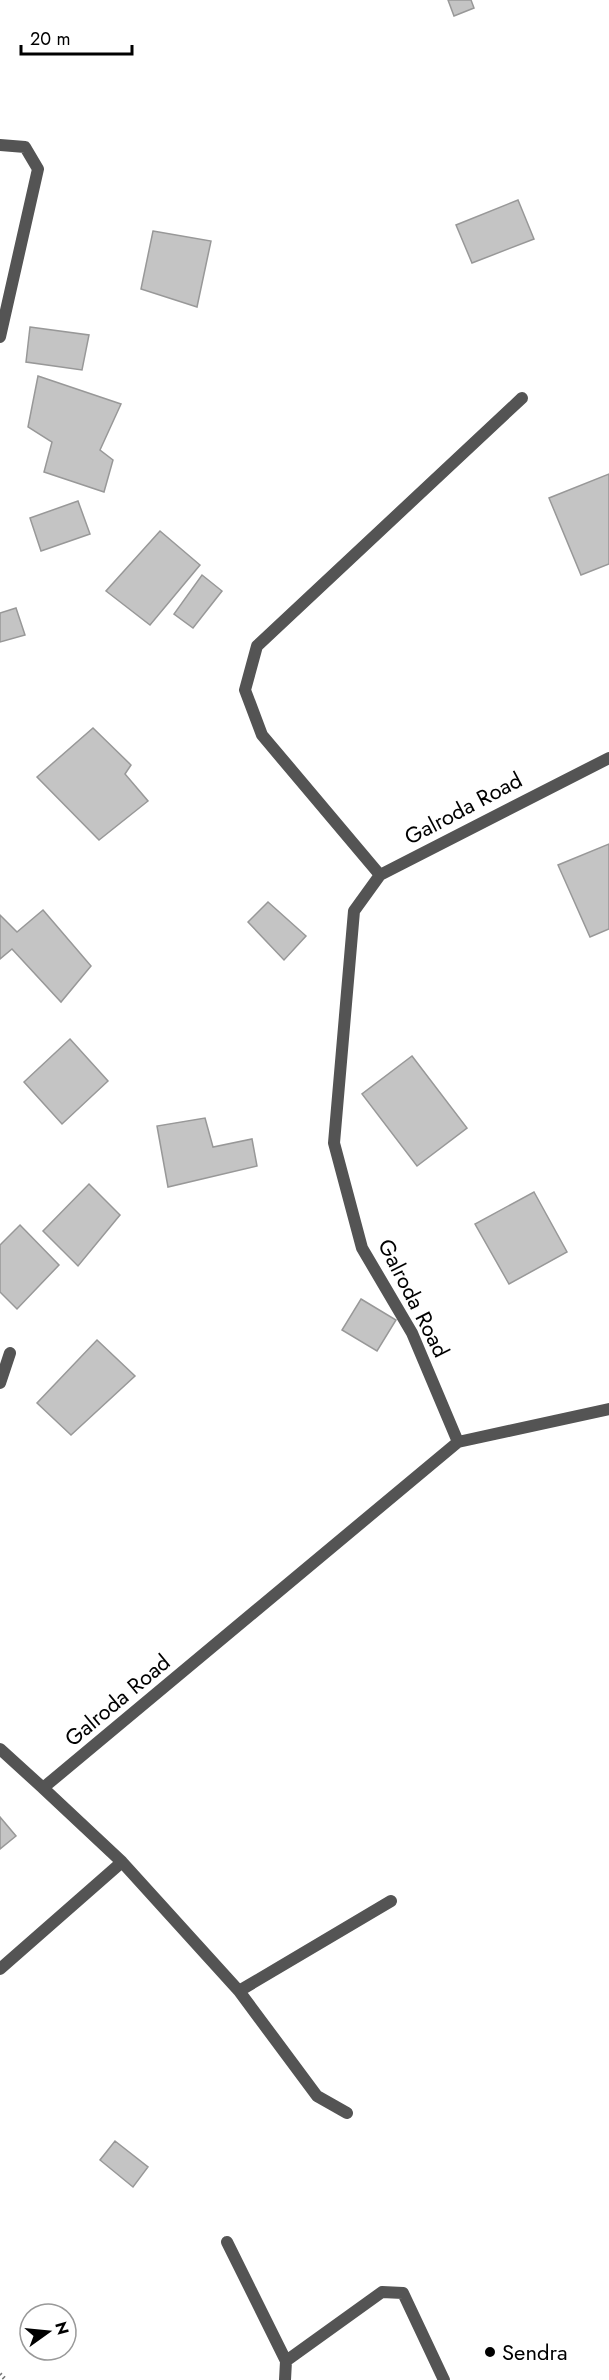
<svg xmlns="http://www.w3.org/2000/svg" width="609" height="2380" font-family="Jost,sans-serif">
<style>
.building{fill:#c4c4c4;stroke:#989898;stroke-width:1.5}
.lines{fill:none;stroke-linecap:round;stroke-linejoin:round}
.path{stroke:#767676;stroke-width:4;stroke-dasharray:1.5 3;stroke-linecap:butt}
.minor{stroke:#545454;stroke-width:12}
.poi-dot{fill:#000;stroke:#fff;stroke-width:2}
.labels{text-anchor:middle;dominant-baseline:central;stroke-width:4.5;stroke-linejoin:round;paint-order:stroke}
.street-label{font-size:22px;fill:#000;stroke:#fff}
.poi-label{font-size:22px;fill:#000;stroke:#fff;text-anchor:start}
</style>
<rect width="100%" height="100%" fill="#fff"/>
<!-- building -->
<path class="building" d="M448,0H471L474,8L454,16Z
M518,200L534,239L472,263L456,225Z
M153,231L211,241L197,307L141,289Z
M30,327L89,335L82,370L26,362Z
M38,376L121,404L100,450L113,460L104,492L44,472L52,442L28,427Z
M609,474V564L581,575L549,498Z
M78,501L90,534L41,551L30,518Z
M160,531L200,565L150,625L106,591Z
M202,575L222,591L193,628L174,614Z
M16,608L25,635L0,642V613Z
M93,728L131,765L125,774L148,801L99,840L37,777Z
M609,844V929L590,937L558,865Z
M268,902L306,936L284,960L248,922Z
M43,910L91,966L61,1002L12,949L0,959V915L17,932Z
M70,1039L108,1081L62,1124L24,1082Z
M412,1056L467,1128L417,1166L362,1094Z
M205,1118L213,1147L252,1139L257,1166L168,1187L157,1126Z
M89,1184L120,1215L78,1266L43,1231Z
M534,1192L567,1252L509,1284L475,1224Z
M20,1225L59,1265L17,1309L0,1292V1245Z
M361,1299L396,1320L377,1351L342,1330Z
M97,1340L135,1376L71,1435L37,1403Z
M0,1817L16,1836L0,1849Z
M115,2141L148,2167L133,2187L100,2160Z"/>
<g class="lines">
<!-- path -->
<path class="path" d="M0,2374L6,2380"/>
<!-- minor -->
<path class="minor" d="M0,145L25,147L38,169L0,337
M380,875L262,735L245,690L257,646L522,398
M0,1383L10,1353
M458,1442L609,1409
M0,1749L43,1788L458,1442L412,1333L362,1248L334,1143L354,911L380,875L609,758
M43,1788L122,1862L239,1991L317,2096L347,2113
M0,1969L122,1862
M239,1991L391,1901
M227,2242L286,2361L285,2380
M286,2361L382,2292L403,2293L444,2380"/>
</g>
<!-- markers -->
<circle class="poi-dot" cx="490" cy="2352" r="6"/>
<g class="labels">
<!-- street labels -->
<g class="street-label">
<text transform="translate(463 808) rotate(-28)">Galroda Road</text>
<text transform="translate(414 1298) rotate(63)">Galroda Road</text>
<text transform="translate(117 1700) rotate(-40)">Galroda Road</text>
</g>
<!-- poi labels -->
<g class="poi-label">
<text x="502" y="2352">Sendra</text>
</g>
</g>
<!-- north arrow -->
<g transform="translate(48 2332) rotate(75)"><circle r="28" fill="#ffffff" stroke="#999999" stroke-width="1.5"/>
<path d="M0-4.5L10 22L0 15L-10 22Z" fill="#000000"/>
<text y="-9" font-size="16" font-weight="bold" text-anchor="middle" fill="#000000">N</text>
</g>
<!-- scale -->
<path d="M21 45v9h111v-9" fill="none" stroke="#000000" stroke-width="3"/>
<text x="30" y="45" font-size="18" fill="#000000" stroke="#ffffff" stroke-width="4.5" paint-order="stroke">20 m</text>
</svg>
